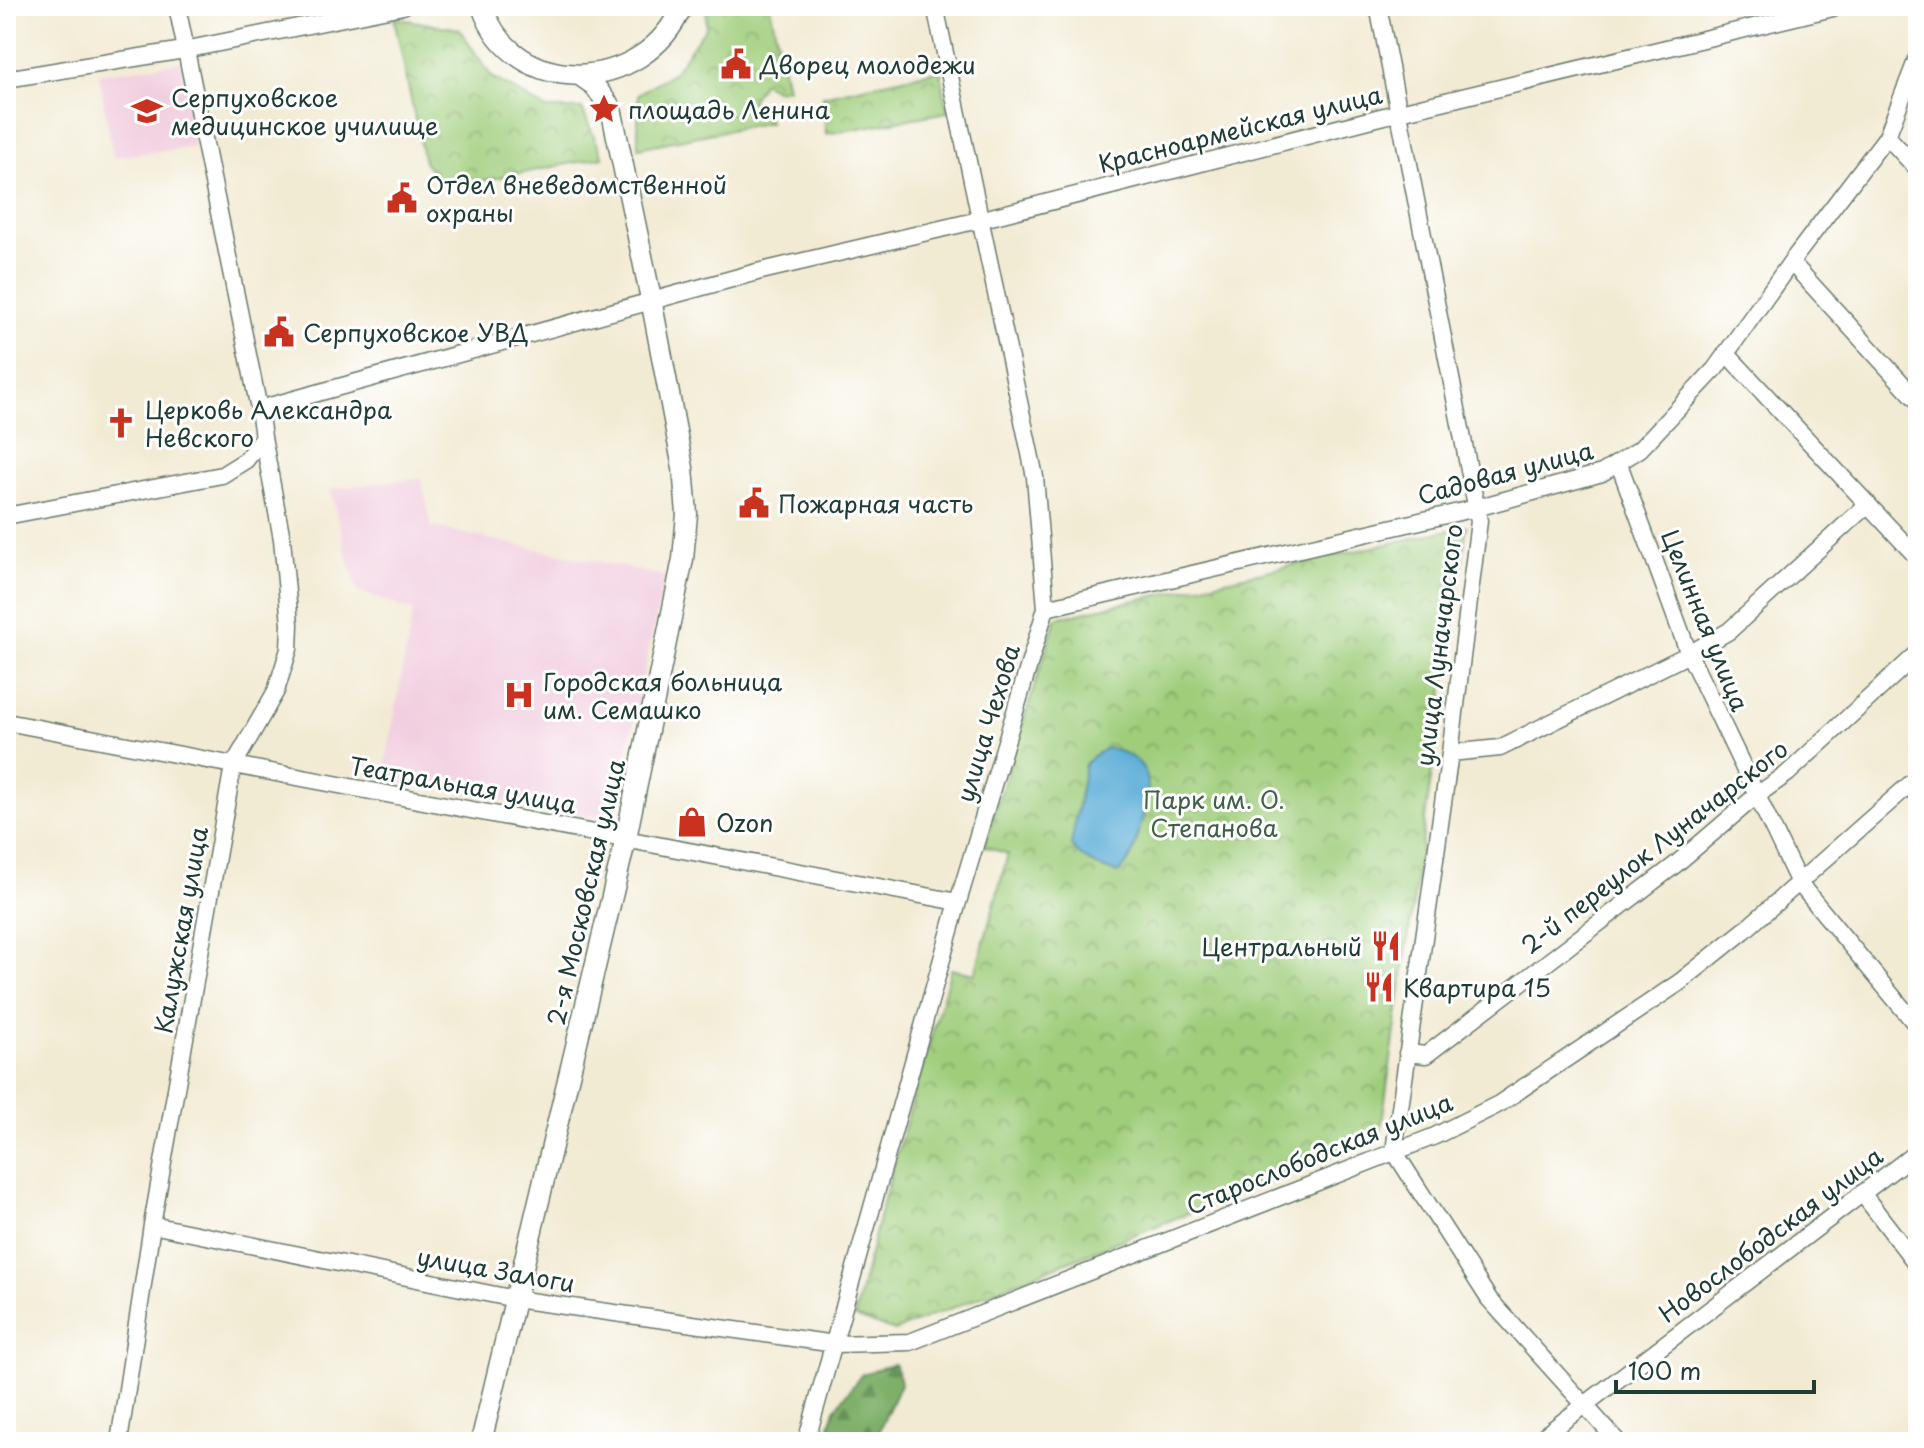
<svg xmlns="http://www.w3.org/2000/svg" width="1924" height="1448" font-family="'Playpen Sans',sans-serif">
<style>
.built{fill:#f2cfe0}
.forest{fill:url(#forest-firs);stroke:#4f764f;stroke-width:2}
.park{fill:url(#park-crowns);stroke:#5f8557;stroke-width:2}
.water{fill:#5daed8;stroke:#3e7686;stroke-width:2}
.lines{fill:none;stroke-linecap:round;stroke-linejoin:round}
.minor-casing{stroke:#697a6c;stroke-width:19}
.tertiary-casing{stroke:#697a6c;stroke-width:23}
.minor{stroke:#fff;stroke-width:16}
.tertiary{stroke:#fff;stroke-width:20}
.labels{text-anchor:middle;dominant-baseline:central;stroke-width:6;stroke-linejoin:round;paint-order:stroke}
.poi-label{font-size:24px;fill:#1f3d34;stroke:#fff;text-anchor:start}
.street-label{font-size:24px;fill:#1f3d34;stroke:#fff}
.park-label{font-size:24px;fill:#3f6146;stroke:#fff}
</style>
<defs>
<pattern id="forest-firs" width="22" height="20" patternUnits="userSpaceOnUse" patternTransform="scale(2)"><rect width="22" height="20" fill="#7fb06a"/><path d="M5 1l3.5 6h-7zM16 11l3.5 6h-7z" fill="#679058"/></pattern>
<pattern id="park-crowns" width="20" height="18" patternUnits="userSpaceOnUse" patternTransform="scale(2)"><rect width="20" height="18" fill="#9fcd7a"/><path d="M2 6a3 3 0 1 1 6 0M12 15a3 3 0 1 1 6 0" fill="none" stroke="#81a865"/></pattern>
</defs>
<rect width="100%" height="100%" fill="#fff"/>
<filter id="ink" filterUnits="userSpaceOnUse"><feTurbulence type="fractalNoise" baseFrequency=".0125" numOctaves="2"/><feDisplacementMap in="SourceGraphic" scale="16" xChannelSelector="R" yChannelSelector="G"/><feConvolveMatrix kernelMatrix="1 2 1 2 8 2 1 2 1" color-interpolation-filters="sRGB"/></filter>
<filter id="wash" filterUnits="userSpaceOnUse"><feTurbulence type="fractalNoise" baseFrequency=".006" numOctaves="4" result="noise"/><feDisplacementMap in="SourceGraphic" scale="32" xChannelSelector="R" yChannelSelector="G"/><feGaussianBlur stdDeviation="1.8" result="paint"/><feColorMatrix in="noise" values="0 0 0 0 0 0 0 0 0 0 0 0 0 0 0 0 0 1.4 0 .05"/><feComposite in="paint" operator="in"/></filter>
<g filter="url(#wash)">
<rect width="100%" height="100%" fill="#f2ebd4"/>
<!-- built -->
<path class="built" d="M181,62L194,147L113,157L99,74Z
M421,478L432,527L665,576L614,812L605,819L383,778L413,611L357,591L330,489Z"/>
<!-- forest -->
<path class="forest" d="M894,1364L901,1382L874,1442H825L835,1409L862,1374Z"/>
<!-- park -->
<path class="park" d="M707,6H770L787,88L777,90L763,82L751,101L764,109L769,122L638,148V94L674,72L706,27Z
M394,18L459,29L491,76L546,109H582L603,157L462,185L436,177L424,162Z
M940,70L948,112L826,134L822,96Z
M1467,526L1380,1136L895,1331L854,1317L882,1206L951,969L975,974L1008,854L984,846L1056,618Z"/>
<!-- water -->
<path class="water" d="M1108,748C1159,760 1150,788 1140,828C1135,846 1133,859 1119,873C1100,869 1084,861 1071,846L1085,764L1095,754Z"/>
</g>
<g filter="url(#ink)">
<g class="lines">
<!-- minor casing -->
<g class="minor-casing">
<path id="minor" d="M1378,6L1479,521L1450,753L1394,1151L1489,1299L1618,1442
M6,79L184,50L403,6
M1887,136L1918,170
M1791,262L1918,401
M1726,353L1918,558
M259,409L757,272L983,219L1400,112L1841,6
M1619,464L1689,654L1799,883L1918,1027
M6,516L222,475L246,460L263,437L259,409L177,6
M1046,608L1476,508L1602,473L1640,449L1715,369L1791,262L1887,136L1918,56
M6,722L958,902
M1450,753L1500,748L1689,654L1729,631L1868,504
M1407,1053L1426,1055L1675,865L1757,795L1787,774L1918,653
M1862,1193L1918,1266
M152,1225L515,1299L835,1344L910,1342L1435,1136L1499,1104L1680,982L1745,930L1918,777
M119,1442L152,1225L233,766L276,691L289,649L290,624L282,539L263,437
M806,1442L958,902L1046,608L1035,477L935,6
M1536,1442L1918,1151"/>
</g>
<!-- tertiary casing -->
<g class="tertiary-casing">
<path id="tertiary" d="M482,6C513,100 645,95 682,6
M481,1442L626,838L683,559L687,514L683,468L651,299L611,108L594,85L581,76"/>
</g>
<!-- minor -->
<use href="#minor" class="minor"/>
<!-- tertiary -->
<use href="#tertiary" class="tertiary"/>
</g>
</g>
<!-- icons -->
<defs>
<g id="civic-bare" transform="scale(2.4)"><path d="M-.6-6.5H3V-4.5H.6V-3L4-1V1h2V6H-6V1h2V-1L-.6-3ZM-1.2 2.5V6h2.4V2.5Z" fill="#c8321e" stroke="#fff" stroke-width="2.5" paint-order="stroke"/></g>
<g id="sight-bare" transform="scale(2.4)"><path d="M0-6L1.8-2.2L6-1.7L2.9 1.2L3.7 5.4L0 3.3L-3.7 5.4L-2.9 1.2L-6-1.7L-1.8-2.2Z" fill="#c8321e" stroke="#fff" stroke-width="2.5" paint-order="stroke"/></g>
<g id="university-bare" transform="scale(2.4)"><path d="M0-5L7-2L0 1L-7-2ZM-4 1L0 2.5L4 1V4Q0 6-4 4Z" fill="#c8321e" stroke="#fff" stroke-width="2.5" paint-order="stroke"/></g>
<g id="church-bare" transform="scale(2.4)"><path d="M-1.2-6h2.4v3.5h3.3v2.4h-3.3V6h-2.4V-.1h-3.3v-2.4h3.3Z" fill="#c8321e" stroke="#fff" stroke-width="2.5" paint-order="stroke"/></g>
<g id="hospital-bare" transform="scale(2.4)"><path d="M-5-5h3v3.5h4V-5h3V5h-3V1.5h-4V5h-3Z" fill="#c8321e" stroke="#fff" stroke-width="2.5" paint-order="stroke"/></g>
<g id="shop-bare" transform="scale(2.4)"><path d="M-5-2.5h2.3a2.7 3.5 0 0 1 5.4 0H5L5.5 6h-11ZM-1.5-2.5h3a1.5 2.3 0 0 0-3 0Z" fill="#c8321e" stroke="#fff" stroke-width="2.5" paint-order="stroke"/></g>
<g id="restaurant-bare" transform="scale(2.4)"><path d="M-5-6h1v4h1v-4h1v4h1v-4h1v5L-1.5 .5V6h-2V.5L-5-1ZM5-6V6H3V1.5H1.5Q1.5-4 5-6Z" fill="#c8321e" stroke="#fff" stroke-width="2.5" paint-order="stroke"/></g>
</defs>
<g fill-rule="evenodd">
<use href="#civic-bare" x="736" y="64"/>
<use href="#sight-bare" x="604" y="109"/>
<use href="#university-bare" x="147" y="111"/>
<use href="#civic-bare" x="402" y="198"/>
<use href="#civic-bare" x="279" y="332"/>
<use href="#church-bare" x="121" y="423"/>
<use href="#civic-bare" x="754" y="503"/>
<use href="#hospital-bare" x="519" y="695"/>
<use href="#shop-bare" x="692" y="822"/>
<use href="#restaurant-bare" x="1386" y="946"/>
<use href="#restaurant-bare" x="1379" y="987"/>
</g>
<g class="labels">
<!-- poi labels -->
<g class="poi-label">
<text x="760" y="64">Дворец молодежи</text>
<text x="171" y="97">Серпуховское<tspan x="171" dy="28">медицинское училище</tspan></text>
<text x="628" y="109">площадь Ленина</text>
<text x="426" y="184">Отдел вневедомственной<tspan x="426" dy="28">охраны</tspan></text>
<text x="303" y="332">Серпуховское УВД</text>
<text x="145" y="409">Церковь Александра<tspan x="145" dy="28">Невского</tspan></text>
<text x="778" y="503">Пожарная часть</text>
<text x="543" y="681">Городская больница<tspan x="543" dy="28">им. Семашко</tspan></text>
<text x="716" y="822">Ozon</text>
<text x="1362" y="946" text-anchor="end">Центральный</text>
<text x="1403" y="987">Квартира 15</text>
</g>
<!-- street labels -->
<g class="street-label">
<text transform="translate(1240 128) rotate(-14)">Красноармейская улица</text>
<text transform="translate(1505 472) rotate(-15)">Садовая улица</text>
<text transform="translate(1706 620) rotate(68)">Целинная улица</text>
<text transform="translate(1438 645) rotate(-83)">улица Луначарского</text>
<text transform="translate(987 723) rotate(-73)">улица Чехова</text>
<text transform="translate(463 784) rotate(10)">Театральная улица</text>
<text transform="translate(1654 846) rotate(-38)">2-й переулок Луначарского</text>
<text transform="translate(585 892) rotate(-77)">2-я Московская улица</text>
<text transform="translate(180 930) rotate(-80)">Калужская улица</text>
<text transform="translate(1319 1153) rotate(-22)">Старослободская улица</text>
<text transform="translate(1770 1234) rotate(-37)">Новослободская улица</text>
<text transform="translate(496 1269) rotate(10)">улица Залоги</text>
</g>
<!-- park labels -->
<g class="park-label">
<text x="1214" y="799">Парк им. О.<tspan x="1214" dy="28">Степанова</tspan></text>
</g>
</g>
<!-- margin -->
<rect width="1924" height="1448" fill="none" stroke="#fff" stroke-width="32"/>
<!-- scale -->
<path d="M1616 1380v12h198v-12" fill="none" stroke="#1f3d34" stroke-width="4"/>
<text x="1628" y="1380" font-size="24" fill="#1f3d34" stroke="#ffffff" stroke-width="6" paint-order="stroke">100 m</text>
</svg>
